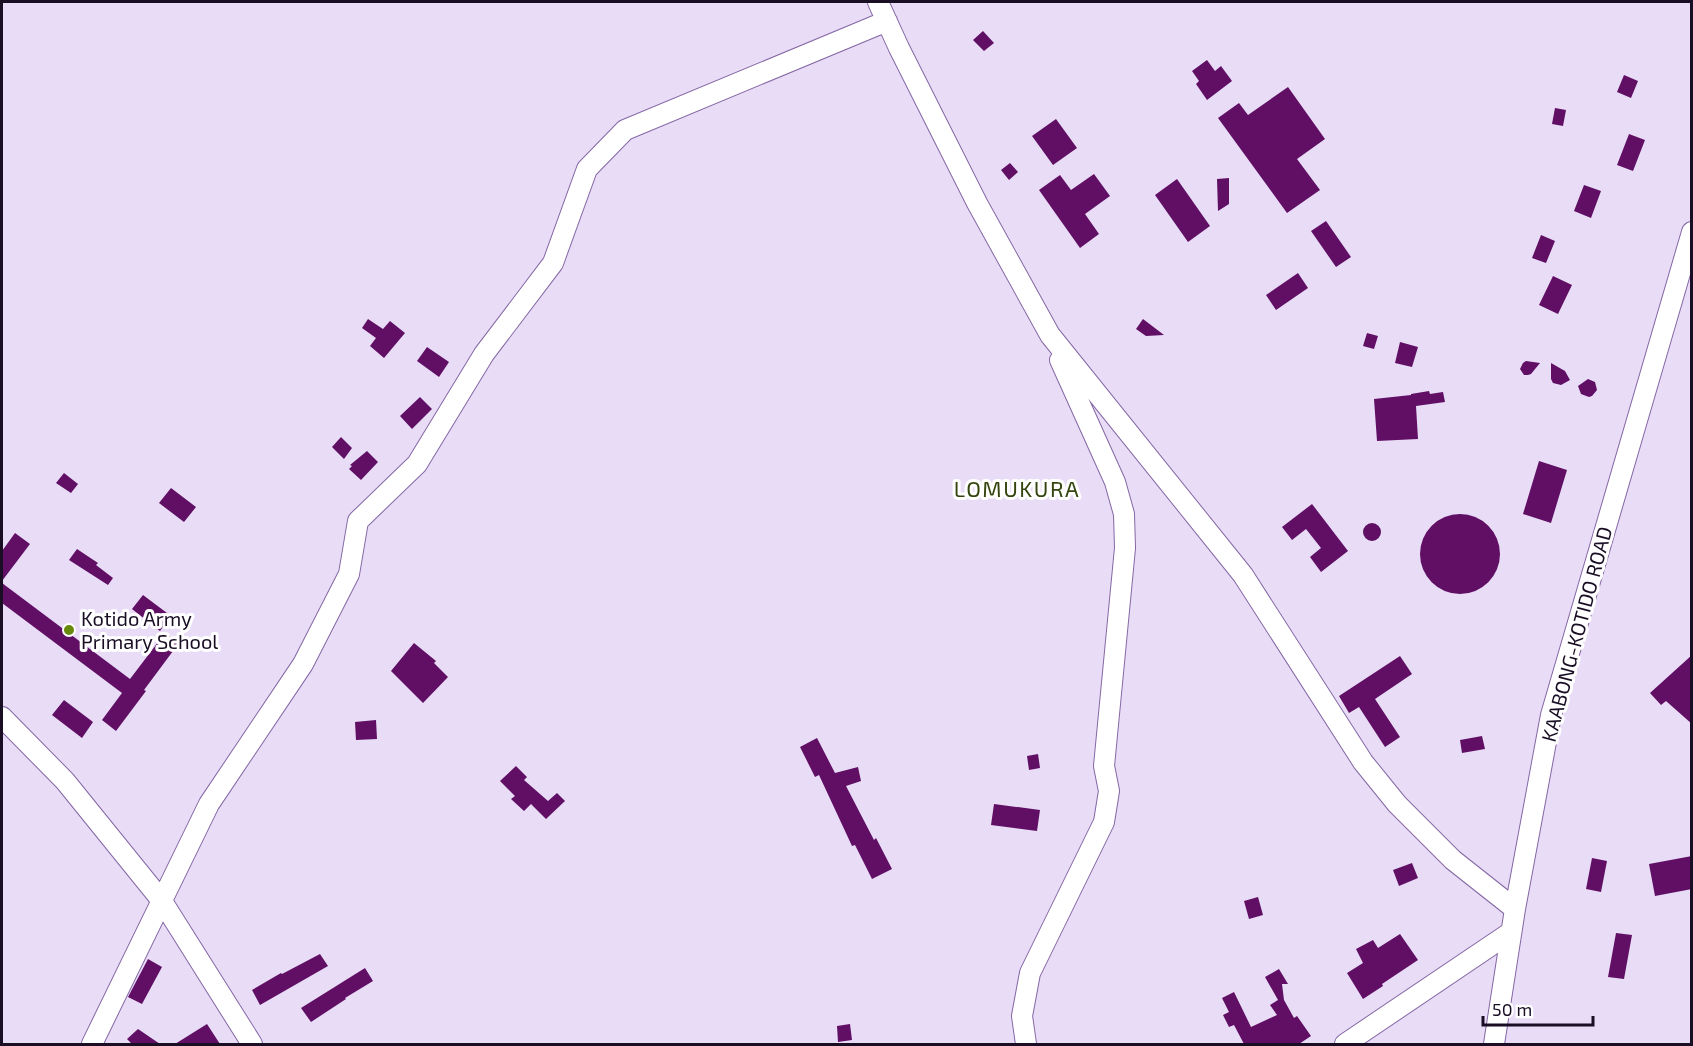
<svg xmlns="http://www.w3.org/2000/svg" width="1693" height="1046" font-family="'Exo 2',sans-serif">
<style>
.building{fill:#600f64}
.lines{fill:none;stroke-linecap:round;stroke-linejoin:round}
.minor-casing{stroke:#8567a4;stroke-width:22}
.minor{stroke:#fff;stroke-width:20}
.poi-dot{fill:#66890c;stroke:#fff;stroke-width:2}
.labels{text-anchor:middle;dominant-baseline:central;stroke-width:6;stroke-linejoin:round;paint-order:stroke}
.poi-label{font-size:20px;fill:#1a0e25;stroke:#fff;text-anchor:start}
.street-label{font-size:20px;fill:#1a0e25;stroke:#fff}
.quarter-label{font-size:22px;letter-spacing:1.5px;fill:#34450f;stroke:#fff}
</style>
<rect width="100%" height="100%" fill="#e8dcf7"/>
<!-- building -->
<path class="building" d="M983,31L994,43L984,51L973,40Z
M1207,60L1215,71L1221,66L1232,81L1207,100L1196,84L1199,81L1192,71Z
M1624,75L1638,81L1631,98L1617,92Z
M1288,87L1325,139L1297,159L1320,190L1287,213L1218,118L1239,103L1248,115Z
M1555,108L1566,110L1563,126L1552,124Z
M1056,119L1077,148L1053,165L1032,136Z
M1629,134L1645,140L1633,171L1617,165Z
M1010,163L1018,172L1009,180L1001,170Z
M1094,174L1110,196L1085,214L1099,234L1080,248L1039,190L1060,175L1071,190Z
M1229,178V204L1218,211L1217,179Z
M1177,179L1210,226L1188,242L1155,195Z
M1584,185L1601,191L1591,218L1574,211Z
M1326,221L1351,257L1336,267L1311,231Z
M1541,235L1555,241L1546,263L1532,258Z
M1298,273L1308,288L1276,310L1266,295Z
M1553,276L1572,285L1558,314L1539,305Z
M368,319L383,329L390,321L405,333L384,358L370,346L376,338L362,328Z
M1143,319L1164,335L1146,336L1136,329Z
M1367,333L1378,336L1374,349L1363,346Z
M1400,342L1418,347L1412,367L1395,363Z
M427,347L449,362L439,377L417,361Z
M1526,361L1540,363L1531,374L1528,375H1524L1520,369L1523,363Z
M1551,363L1565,371L1570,380L1561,385L1553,383L1551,379Z
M1588,379L1595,382L1597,390L1592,396L1589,397L1581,394L1578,386Z
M1429,391L1430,394L1443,392L1445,402L1416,406L1418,439L1377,441L1374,399L1411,395V394Z
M420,397L432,409L412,429L400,416Z
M341,437L352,448L344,459L332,447Z
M367,451L378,462L361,480L349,469L352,466L350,465Z
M1539,461L1567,470L1551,523L1523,514Z
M64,473L78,484L71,493L56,483Z
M171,488L196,507L184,522L159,503Z
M1312,504L1348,551L1321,572L1310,557L1321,548L1306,529L1292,540L1282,527Z
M1420 554a40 40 0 1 1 80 0a40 40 0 1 1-80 0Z
M1363 532a9 9 0 1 1 18 0a9 9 0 1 1-18 0Z
M15,533L30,544L2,581V551Z
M77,549L98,563L96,565L113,578L108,585L69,560Z
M2,583L130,679L165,633L179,643L144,690L146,691L116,731L102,720L122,693L2,603Z
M143,595L171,616L160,631L132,609Z
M414,643L436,661L434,663L448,677L423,703L391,671Z
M1692,655V724L1666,701L1661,705L1650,693Z
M1400,656L1412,674L1375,699L1400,737L1385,747L1359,707L1349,713L1339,696Z
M64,700L93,722L82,738L52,715Z
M376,720L377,739L356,740L355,722Z
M1482,736L1485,749L1462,753L1460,740Z
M817,738L835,773L858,767L861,781L846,786L874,840L876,838L892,869L872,879L855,845L852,846L819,775L815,777L800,747Z
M1038,754L1040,768L1029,770L1027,756Z
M516,766L527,777L524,780L548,801L557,793L565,801L546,819L531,804L524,811L511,799L515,796L500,781Z
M994,804L1040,810L1037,831L991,825Z
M1692,856V889L1655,896L1649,864Z
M1592,858L1607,861L1601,892L1586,889Z
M1412,863L1418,878L1399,886L1393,870Z
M1258,897L1263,915L1249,919L1244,901Z
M1616,933L1632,935L1624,979L1608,977Z
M1400,934L1418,960L1382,984L1383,986L1363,999L1347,973L1363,963L1356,949L1373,940L1378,948Z
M320,954L328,966L260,1005L252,990L281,973L282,974Z
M148,959L162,967L142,1004L128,997Z
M365,968L373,981L345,998L346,999L311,1022L301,1008Z
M1279,969L1288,984H1282L1284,1000L1294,1018L1297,1016L1311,1036L1299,1044H1244L1234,1025L1229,1027L1223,1015L1229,1012L1222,998L1234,992L1251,1027L1277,1015L1270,1005L1278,1000L1265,977Z
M207,1024L220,1044H175Z
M850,1024L852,1040L838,1042L837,1026Z
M138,1029L160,1044H132L127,1039Z"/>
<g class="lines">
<!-- minor casing -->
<g class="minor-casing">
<path id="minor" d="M878,2L899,48L977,203L1050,335L1243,575L1363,762L1397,804L1453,860L1515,909
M2,717L65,781L162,901L252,1044
M92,1044L209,804L303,664L349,574L358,521L417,464L484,354L553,263L587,169L625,130L887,21
M1026,1044L1022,1016L1030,973L1104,822L1109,791L1104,766L1125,548L1124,514L1115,482L1060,360
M1345,1044L1511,932
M1494,1044L1515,909L1551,715L1692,232"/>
</g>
<!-- minor -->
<use href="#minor" class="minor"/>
</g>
<!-- markers -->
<circle class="poi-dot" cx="69" cy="630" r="6"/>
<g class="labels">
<!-- poi labels -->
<g class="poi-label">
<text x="81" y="618">Kotido Army<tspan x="81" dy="23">Primary School</tspan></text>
</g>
<!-- street labels -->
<g class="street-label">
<text transform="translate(1576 634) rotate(-75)">KAABONG-KOTIDO ROAD</text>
</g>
<!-- quarter labels -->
<g class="quarter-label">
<text x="1017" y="488">LOMUKURA</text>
</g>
</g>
<!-- border -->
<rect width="1693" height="1046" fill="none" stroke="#1a0e25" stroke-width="6"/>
<!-- scale -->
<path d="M1483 1016v9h110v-9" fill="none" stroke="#1a0e25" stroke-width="3"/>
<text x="1492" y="1016" font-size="18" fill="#1a0e25" stroke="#ffffff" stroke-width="4.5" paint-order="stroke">50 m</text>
</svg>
